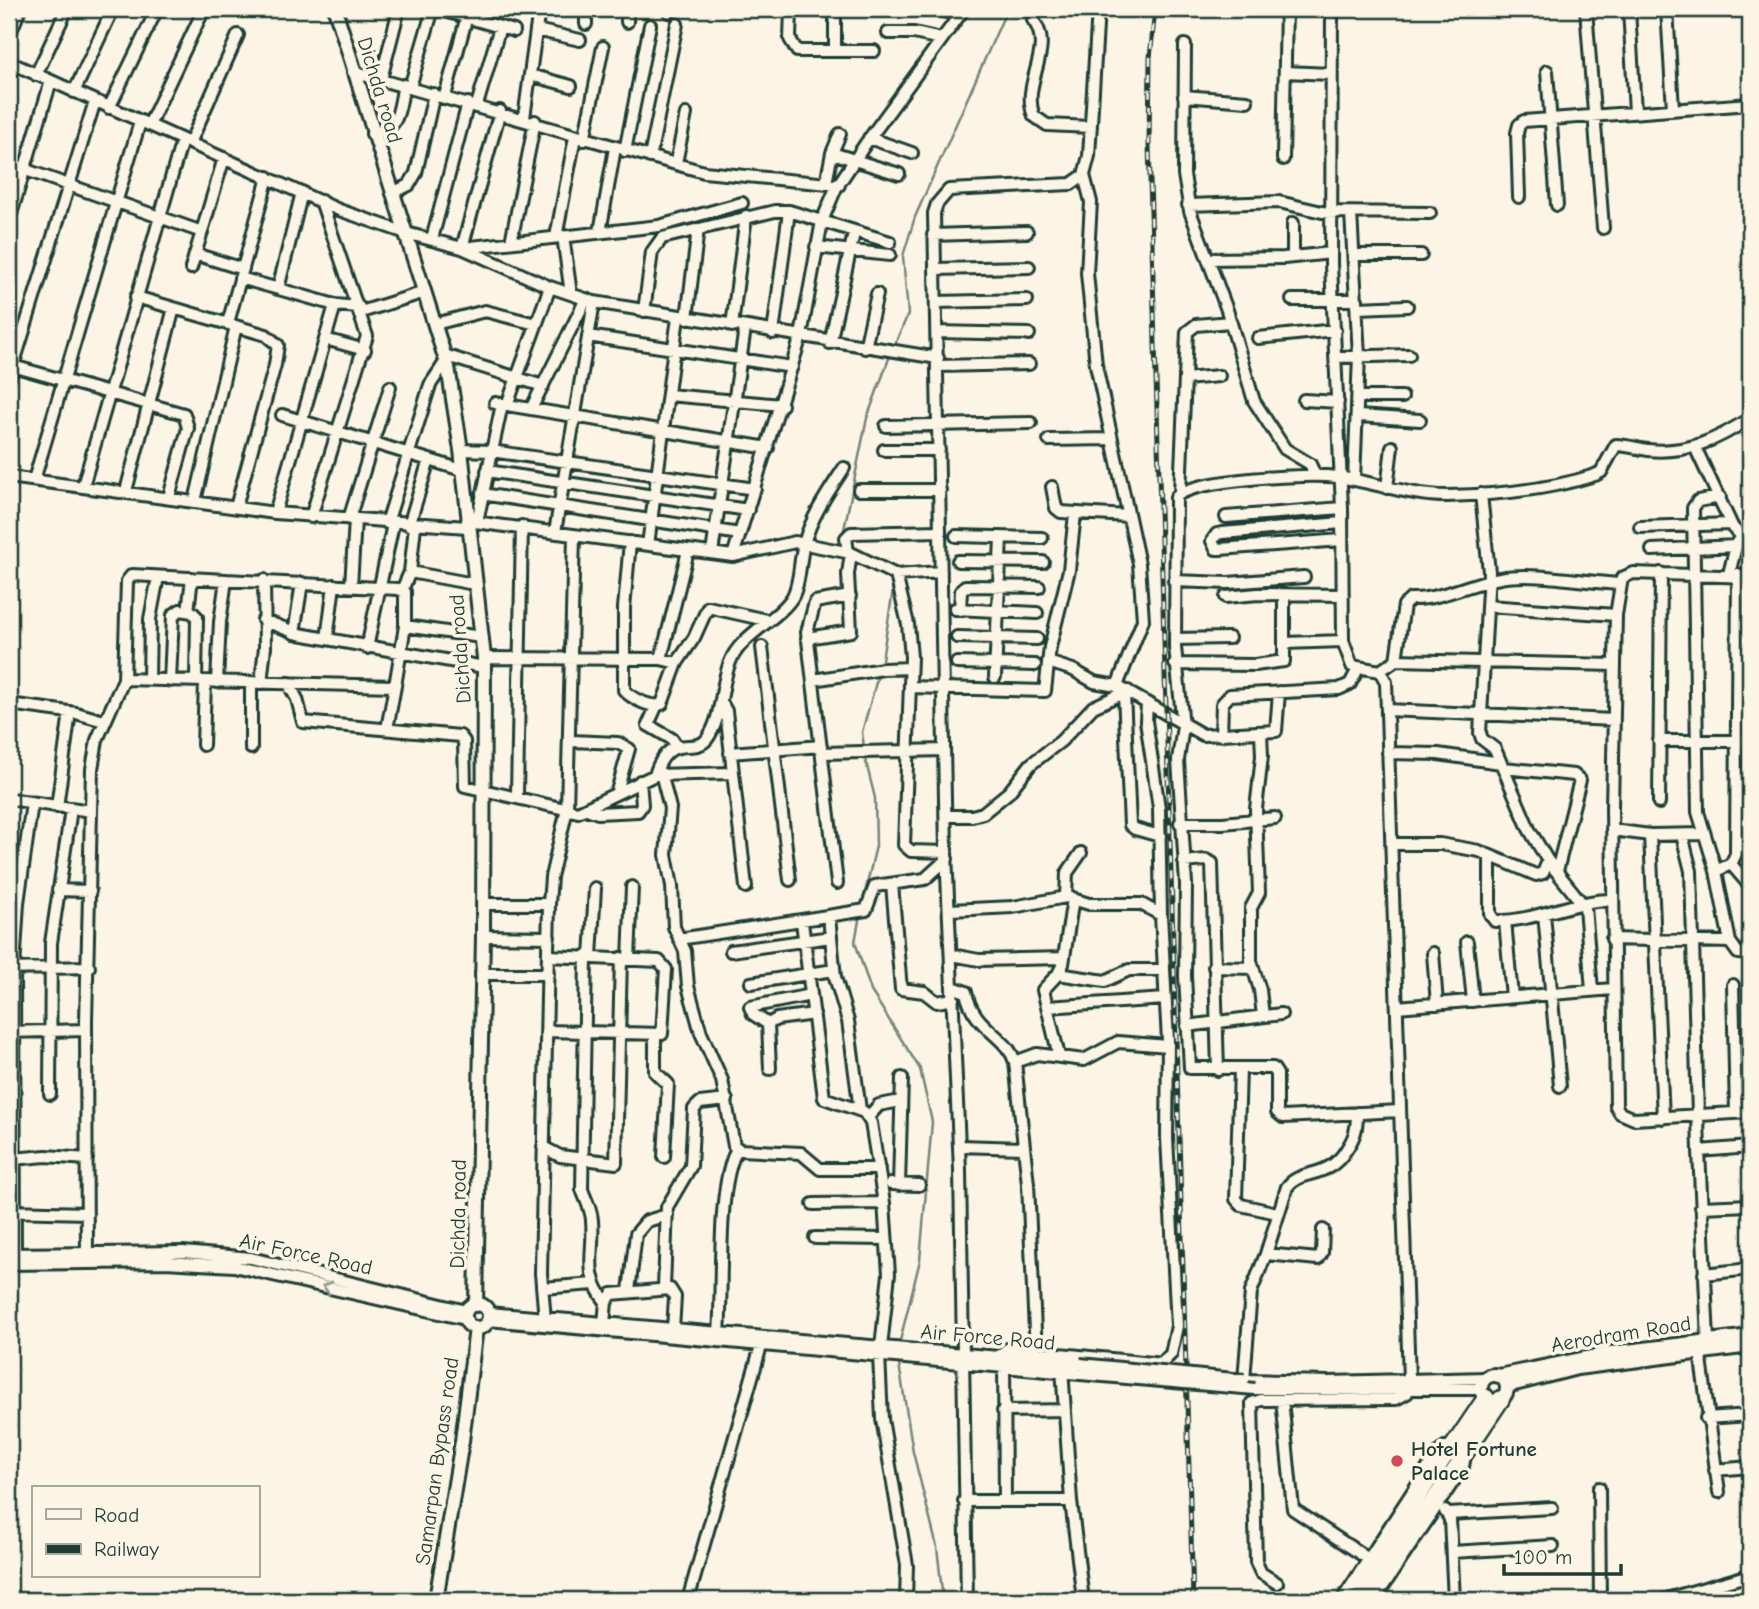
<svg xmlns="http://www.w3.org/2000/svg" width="1759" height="1609" font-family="'Comic Neue',sans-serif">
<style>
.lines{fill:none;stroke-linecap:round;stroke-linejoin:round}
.stream{stroke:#758479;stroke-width:2.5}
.minor-casing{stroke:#1f3d34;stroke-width:16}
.major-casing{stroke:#1f3d34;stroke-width:18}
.highway-casing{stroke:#1f3d34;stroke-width:21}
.minor{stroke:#fcf5e5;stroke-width:10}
.major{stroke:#fcf5e5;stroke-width:12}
.highway{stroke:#fcf5e5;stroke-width:16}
.rail-casing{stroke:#1f3d34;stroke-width:5}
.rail{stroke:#fcf5e5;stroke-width:2.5;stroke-dasharray:8;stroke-linecap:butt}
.minor-bridge-casing{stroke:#1f3d34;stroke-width:16;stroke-linecap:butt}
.minor-bridge{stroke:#fcf5e5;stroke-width:10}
.oneway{stroke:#8e998c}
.poi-dot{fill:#d1495b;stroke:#fcf5e5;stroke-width:2.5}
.labels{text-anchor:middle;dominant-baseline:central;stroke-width:7;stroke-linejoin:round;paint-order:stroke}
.street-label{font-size:21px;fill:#1f3d34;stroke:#fcf5e5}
.poi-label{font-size:21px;font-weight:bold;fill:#1f3d34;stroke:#fcf5e5;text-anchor:start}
</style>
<rect width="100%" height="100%" fill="#fcf5e5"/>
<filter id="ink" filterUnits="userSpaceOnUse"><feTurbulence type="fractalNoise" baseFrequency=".0143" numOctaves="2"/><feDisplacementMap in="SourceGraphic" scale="14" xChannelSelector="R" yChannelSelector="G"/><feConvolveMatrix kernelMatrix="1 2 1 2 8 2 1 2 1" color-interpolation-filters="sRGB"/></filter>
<g filter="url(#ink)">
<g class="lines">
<!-- stream -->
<path class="stream" d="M894,347L908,314L903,256L915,217L1007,9
M840,549L867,418L891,353
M853,561L873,569
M881,666L893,590V581L885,575
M864,747L862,732L879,672
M862,905L876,846L875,798L864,754
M860,915L855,942L871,991L920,1069L932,1122L920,1260L900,1341
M899,1364L913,1452L937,1547L943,1600"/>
<!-- minor casing -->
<g class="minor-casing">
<path id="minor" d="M438,9L514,31
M791,9L790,39L797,51H874
M935,9L959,15
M1586,9L1603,228
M1629,9L1635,112
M1667,9L1673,109
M669,12V9
M1033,20C1056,50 1020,83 1034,116L1047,125L1091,127
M627,22V9
M586,24V9
M536,30L580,40
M888,33H914L941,39
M9,36L20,9
M1185,45L1184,175L1190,211L1227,310L1254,401L1285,449L1310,464L1315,475
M835,51V9
M9,62L339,210L406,233L462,248L550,287L594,302L938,358
M1547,71L1557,205
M353,72L704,172L839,185
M1285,72L1331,74
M36,75L67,9
M530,75L571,86
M381,79L399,9
M410,87L433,9
M74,92L113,9
M445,96L469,9
M1184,96L1247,101
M477,105L500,27
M109,108L157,9
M500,111L462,248L659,226L742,203
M524,118L539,9
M149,125L204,9
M372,134C401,129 398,110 404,85
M869,138L912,153
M584,140L603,47
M190,143L238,35
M625,151L650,25
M832,153L899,174
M650,157L677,24
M1283,159L1286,9
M676,163L686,114
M9,164L202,232
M1084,175L1091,202L1087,273L1096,365L1139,564L1143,620L1117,686
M826,183L832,153L840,134
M392,193L409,185L416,173L434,94
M1519,197L1517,133L1519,125L1524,121L1750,104
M1188,205L1279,202L1322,212L1430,213
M1351,213L1359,356L1354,480
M9,221L51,81
M1293,223V257
M600,232L615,148
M933,235L1027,232
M563,236L571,294
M556,237L575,137
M432,239L468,103
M511,242L535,121
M816,247L890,255
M195,254L243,269
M1354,255H1421
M1208,259L1284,258L1331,253
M191,268L224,158
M935,269L1029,267
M240,278L335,305L359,307
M278,289L302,192
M136,297L266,335L278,345L275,365L236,507
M1292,300H1357
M936,302L1027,300
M1358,308L1407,306
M644,311L652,252L662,238L775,211H789L890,242
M361,312L425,292
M687,318L698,229
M228,323L268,177
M435,324L485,311L536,324
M732,326L746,216
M937,332L1029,334
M773,333L789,211
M588,336L792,367
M1258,338L1335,330
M325,339L365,350
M830,343L854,233
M865,348L877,294
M444,355L543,386
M1336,357L1409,355
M9,365L184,414L188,428L169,497
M938,366L1029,364
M9,379L95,101
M1185,379L1219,376
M668,395L782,405
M1358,397H1402
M1304,400L1338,402
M495,403L768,448
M507,405L550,287
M531,409L586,299
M282,415L462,470
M1358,416L1420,420
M886,426L1031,423
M1049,440L1110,439
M1695,447L1733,528L1750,543
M461,450L491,451L755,489
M884,450H939
M487,471L748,510
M9,477L275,513L467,527
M34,480L140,122
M83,486L182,140
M1052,487L1056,508L1061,512L1128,516
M1387,488L1392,447
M859,490H940
M126,491L174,308
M1180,493L1187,332L1196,325L1230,322
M482,494L740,534
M1481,494L1489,572L1480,733L1482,739L1495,749L1529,829L1548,861L1585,907L1592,990
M1720,497L1698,501L1693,508L1698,812L1716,871L1730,942
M195,501L236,326
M275,513L335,305
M311,517L367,336L321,201
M1226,517L1342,508
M349,519L390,387
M467,521L733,556L795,542L851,553L896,575L941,572
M477,522L502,404
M387,523L430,385L446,361
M1342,523L1222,533L1217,534L1212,541L1216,549H1220L1342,540
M409,525L429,460
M1640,527L1731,524
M555,532L594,302
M956,536L1042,538
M630,542L624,608V690C631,698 651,709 662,704L677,663L694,638L708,607L766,620
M648,545L678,317
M1652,550L1736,546
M848,552L846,538L851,533L940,531
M712,553L745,328
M733,556L801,336L822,221L836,188L866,143L964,9
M958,561L1043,562
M410,572L474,584
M1729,574L1737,542
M896,575L908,624L911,657L904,845L911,851L946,852
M1750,577L1633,573L1622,578L1616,615L1612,808L1616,1106L1620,1113L1634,1119L1750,1112
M1174,581L1228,583L1304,577
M351,586L355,520
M402,590L410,572L415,526
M1226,597L1258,594L1343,595
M1488,606L1616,615
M955,609L1037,613
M960,610L961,591L965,586L1039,587
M188,611L192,578
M263,620L299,634L484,667
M294,633L302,583
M957,637L1037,639
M807,638L851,631L848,574L851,553
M327,639L334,585
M1175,639L1229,638
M1285,643L1343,641
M762,647L790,880
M367,648L393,524
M484,658L661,659L677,663
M661,659L688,551
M1396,660L1404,605L1411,599C1440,600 1470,583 1500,578C1534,572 1583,582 1619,584
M1048,662L1073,670L1094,682L1117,686L1203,735L1276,731L1279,692
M957,663L1035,665
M1175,664L1255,665L1284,661V595
M1380,671L1396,660L1615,665
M995,677L1001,537
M124,679L127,581L132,575L398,589L405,592V626
M149,680L150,619L158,577
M813,680L883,669L910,668
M170,681L173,615L180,610L192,612L197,617L196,681
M217,682L220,622L226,580
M261,683L265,647L264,580
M288,683L297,699L303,722L460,736L464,741L465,786L578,812L655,775L732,773
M910,687L1045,691L1050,647L1069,570L1075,514
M1124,693L1130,825L1135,829L1160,836
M721,702L726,711L746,887
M9,704L76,713L104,721
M1147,704L1146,721L1159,808L1161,915L1168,1041L1167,1138L1177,1326L1171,1354L1155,1370
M656,707L648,725L672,739L676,745
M1387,710L1614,720
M9,719L11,705
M387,729L395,686
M1261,733L1262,756L1256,809L1259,893L1251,908V961L1260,990L1263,1016
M1221,735L1222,704L1230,695L1339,689L1350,684L1358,669
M571,741L618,743L629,749L617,791
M1659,741H1750
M203,745L205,682
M251,748V682
M730,753L821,746
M822,753L944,750
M1388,753L1438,754L1501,763
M1503,768L1574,775L1580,780L1557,871
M661,773L670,808L666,855L672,886L674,927L685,951L688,986L701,1033L722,1080L734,1146L740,1150L801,1153L820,1169H879
M655,775C669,730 694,756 707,739C723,717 720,686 730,662C740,635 781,618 793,596C801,580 799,561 804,544C811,517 829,491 844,468
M517,795L522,526
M9,799L91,811
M1659,803L1661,573
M57,807L70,712
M587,809L598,813L638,811L642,805L640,781
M946,816H972L983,813L1009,792L1031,764L1061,741L1093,707L1128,691
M1180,823H1223L1275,818
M1612,830L1650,835L1703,834
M1650,835L1663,1118
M1682,835L1691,871L1699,1151L1708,1340
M1391,844H1440L1479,851L1536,875L1543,873L1548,861
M1490,856V914L1495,921C1536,922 1571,900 1612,900
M1184,862L1206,860L1212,863L1218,1070
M1731,864L1750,886
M1716,871L1731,864L1736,854L1738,574
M837,883L807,632L815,602L850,596
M892,884L901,989L924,992L937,1002L953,999
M58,890L90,891
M1066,897L1067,873L1081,853
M484,904H549
M950,910L1013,907L1066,897L1089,904H1141L1161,915
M1544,914L1560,1086
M829,917L835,977L848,1021L860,1110
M1505,921L1512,997
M802,922L824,1098L864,1112L871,1123L884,1203L889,1274L881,1347
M483,936L549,937
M679,939L866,910L875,886L925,879L947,859
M1612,939L1730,942L1738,953L1750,954
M1467,942L1473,1001
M731,951L831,937
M1433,953L1437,1004
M952,955L979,960L1064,958
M586,956L582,1189C585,1199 592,1210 592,1221C595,1254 582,1272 606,1302
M591,957L595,888
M629,959L632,887
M1214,967L1252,968
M9,969L89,967
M481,974H548
M1058,974L1105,981L1129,970H1164
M751,983L834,970
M1733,985L1736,1113
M953,987L966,992C973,1029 1007,1035 1015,1062L1028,1184L1036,1352
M1047,1007L1165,999
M1397,1007L1613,989
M768,1024L753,1014L750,1007L811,995
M1187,1026L1281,1014
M547,1031L662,1034L666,969L659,961L549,956
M9,1032L86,1030
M655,1035V1072L668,1084L664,1157
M1059,1056L1043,990L1058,974L1063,964L1073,898
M1015,1062L1037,1054L1084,1060L1118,1042L1168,1046
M770,1069L768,1024L777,1019L814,1014
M1240,1069L1236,1199L1241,1205L1277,1213
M50,1094L51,943L71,809
M1400,1111L1283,1117L1277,1112V1074L1273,1068H1190L1185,976L1186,884L1178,760L1183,726L1175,647L1176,497C1192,479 1311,473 1337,477C1374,482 1410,496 1447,496C1495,495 1549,490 1595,475L1601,472L1616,445C1627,445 1638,449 1648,450C1688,454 1719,439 1750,418
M1357,1113C1357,1129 1355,1137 1346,1150C1328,1180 1301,1168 1287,1187L1266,1254L1251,1292L1244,1380L1328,1382L1486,1378
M869,1116L879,1105L901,1101
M959,1146L1023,1148
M543,1147L560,1156L616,1163L621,958
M1699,1151L1750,1147
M13,1159L46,1156L87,1159
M891,1184L919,1185
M899,1185L902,1078
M813,1204L884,1203
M1701,1207L1750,1205
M9,1211L87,1213
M815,1238L886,1239
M9,1254L183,1252L251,1258L466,1311
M15,1254L14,969L18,903L32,803
M1266,1254L1318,1259L1322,1253L1323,1230
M87,1263L86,1021L92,769L97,740L124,679L395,686L405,626L481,637
M9,1264L165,1262L234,1266L465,1319
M1704,1274L1750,1269
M543,1288L594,1284
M664,1288L667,1207L691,1166L694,1109L700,1103L727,1100
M629,1291L636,1234L647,1221L667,1215
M488,1313L1080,1364
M488,1320L1080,1374
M545,1320L541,1273L549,904L551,877L567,809L574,536
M604,1324L606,1302L612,1294L670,1289L675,1297L673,1329
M719,1333C723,1286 716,1187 737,1149
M1700,1352L1719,1492
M879,1355L882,1419L907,1565L906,1600
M996,1358L1007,1349L1163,1364
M1004,1361L1005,1501
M1062,1368L1071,1501L1083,1600
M1255,1389H1481
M1282,1400L1293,1509L1370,1560
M1003,1411L1065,1410
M1706,1418L1750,1415
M1715,1470L1750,1467
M1599,1488L1600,1600
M964,1501H1071
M1445,1511L1450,1519L1454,1600
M1449,1514L1552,1508
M1452,1552L1553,1546
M1277,1583L1261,1573L1256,1562L1252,1403L1261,1400L1396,1399L1407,1393L1409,1380L1386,682L1380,671L1352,666L1343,641L1342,508L1331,264L1332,9
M688,1600L761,1346
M967,1600L960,1170L946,852L934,213L937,204L949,190L1071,184L1084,175L1089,156L1098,9
M1342,1600L1437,1454L1445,1447L1454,1446
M1374,1600L1463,1467L1465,1455
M1663,1600L1750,1575"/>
</g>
<!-- major casing -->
<g class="major-casing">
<path id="major" d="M335,9L448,367L461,450L484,658L483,936L476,1305
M465 1316a12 12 0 1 1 24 0a12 12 0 1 1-24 0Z
M1481 1388a13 13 0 1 1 26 0a13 13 0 1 1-26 0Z
M1499,1376L1611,1353L1750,1336
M1507,1386L1577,1368L1750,1346
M436,1600L462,1441L476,1328
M1350,1600L1449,1453
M1362,1600L1460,1460"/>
</g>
<!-- highway casing -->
<g class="highway-casing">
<path id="highway" d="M1449,1453L1486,1398
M1460,1460L1501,1399"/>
</g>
<!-- minor -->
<use href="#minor" class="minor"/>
<!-- major -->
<use href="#major" class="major"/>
<!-- highway -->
<use href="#highway" class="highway"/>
<!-- rail casing -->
<g class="rail-casing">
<path id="rail" d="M1155,9L1150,58L1149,145L1193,1600"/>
</g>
<!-- rail -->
<use href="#rail" class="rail"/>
<!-- minor-bridge casing -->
<g class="minor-bridge-casing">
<path id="minor-bridge" d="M1080,1364L1244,1380
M1080,1374L1255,1389"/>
</g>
<!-- minor-bridge -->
<use href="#minor-bridge" class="minor-bridge"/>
</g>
<!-- one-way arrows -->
<defs><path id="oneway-chevron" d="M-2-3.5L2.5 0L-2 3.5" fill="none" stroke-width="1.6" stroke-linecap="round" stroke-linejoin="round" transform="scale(1.75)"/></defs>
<use class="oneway" href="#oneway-chevron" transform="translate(327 1287) rotate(-166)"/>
</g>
<!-- markers -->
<circle class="poi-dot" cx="1397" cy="1461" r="7"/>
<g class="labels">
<!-- street labels -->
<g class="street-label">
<text transform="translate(380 90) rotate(73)">Dichda road</text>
<text transform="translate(460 649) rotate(-94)">Dichda road</text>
<text transform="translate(458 1214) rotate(-89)">Dichda road</text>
<text transform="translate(306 1254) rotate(12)">Air Force Road</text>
<text transform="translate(1621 1334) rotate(-9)">Aerodram Road</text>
<text transform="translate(988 1337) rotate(5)">Air Force Road</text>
<text transform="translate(437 1461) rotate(-82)">Samarpan Bypass road</text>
</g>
<!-- poi labels -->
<g class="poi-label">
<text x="1411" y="1449">Hotel Fortune<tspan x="1411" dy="24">Palace</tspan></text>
</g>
</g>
<!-- margin -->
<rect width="1759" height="1609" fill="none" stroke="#fcf5e5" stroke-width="35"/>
<rect x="18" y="18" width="1724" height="1574" fill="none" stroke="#1f3d34" stroke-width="2.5" filter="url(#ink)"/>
<!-- legend -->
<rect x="32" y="1486" width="228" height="91" fill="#fcf5e5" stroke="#a4ab9e" stroke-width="2"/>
<rect x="46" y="1509" width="35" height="10" fill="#fcf5e5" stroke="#a4ab9e" stroke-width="2"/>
<text x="94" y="1522" font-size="21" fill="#1f3d34">Road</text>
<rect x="46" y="1544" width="35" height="10" fill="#1f3d34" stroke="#a4ab9e" stroke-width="2"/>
<text x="94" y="1556" font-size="21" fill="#1f3d34">Railway</text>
<!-- scale -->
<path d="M1504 1564v10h117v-10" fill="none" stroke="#1f3d34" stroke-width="3.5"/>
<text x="1514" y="1564" font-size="21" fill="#1f3d34" stroke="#fcf5e5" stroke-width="5" paint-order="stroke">100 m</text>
</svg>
